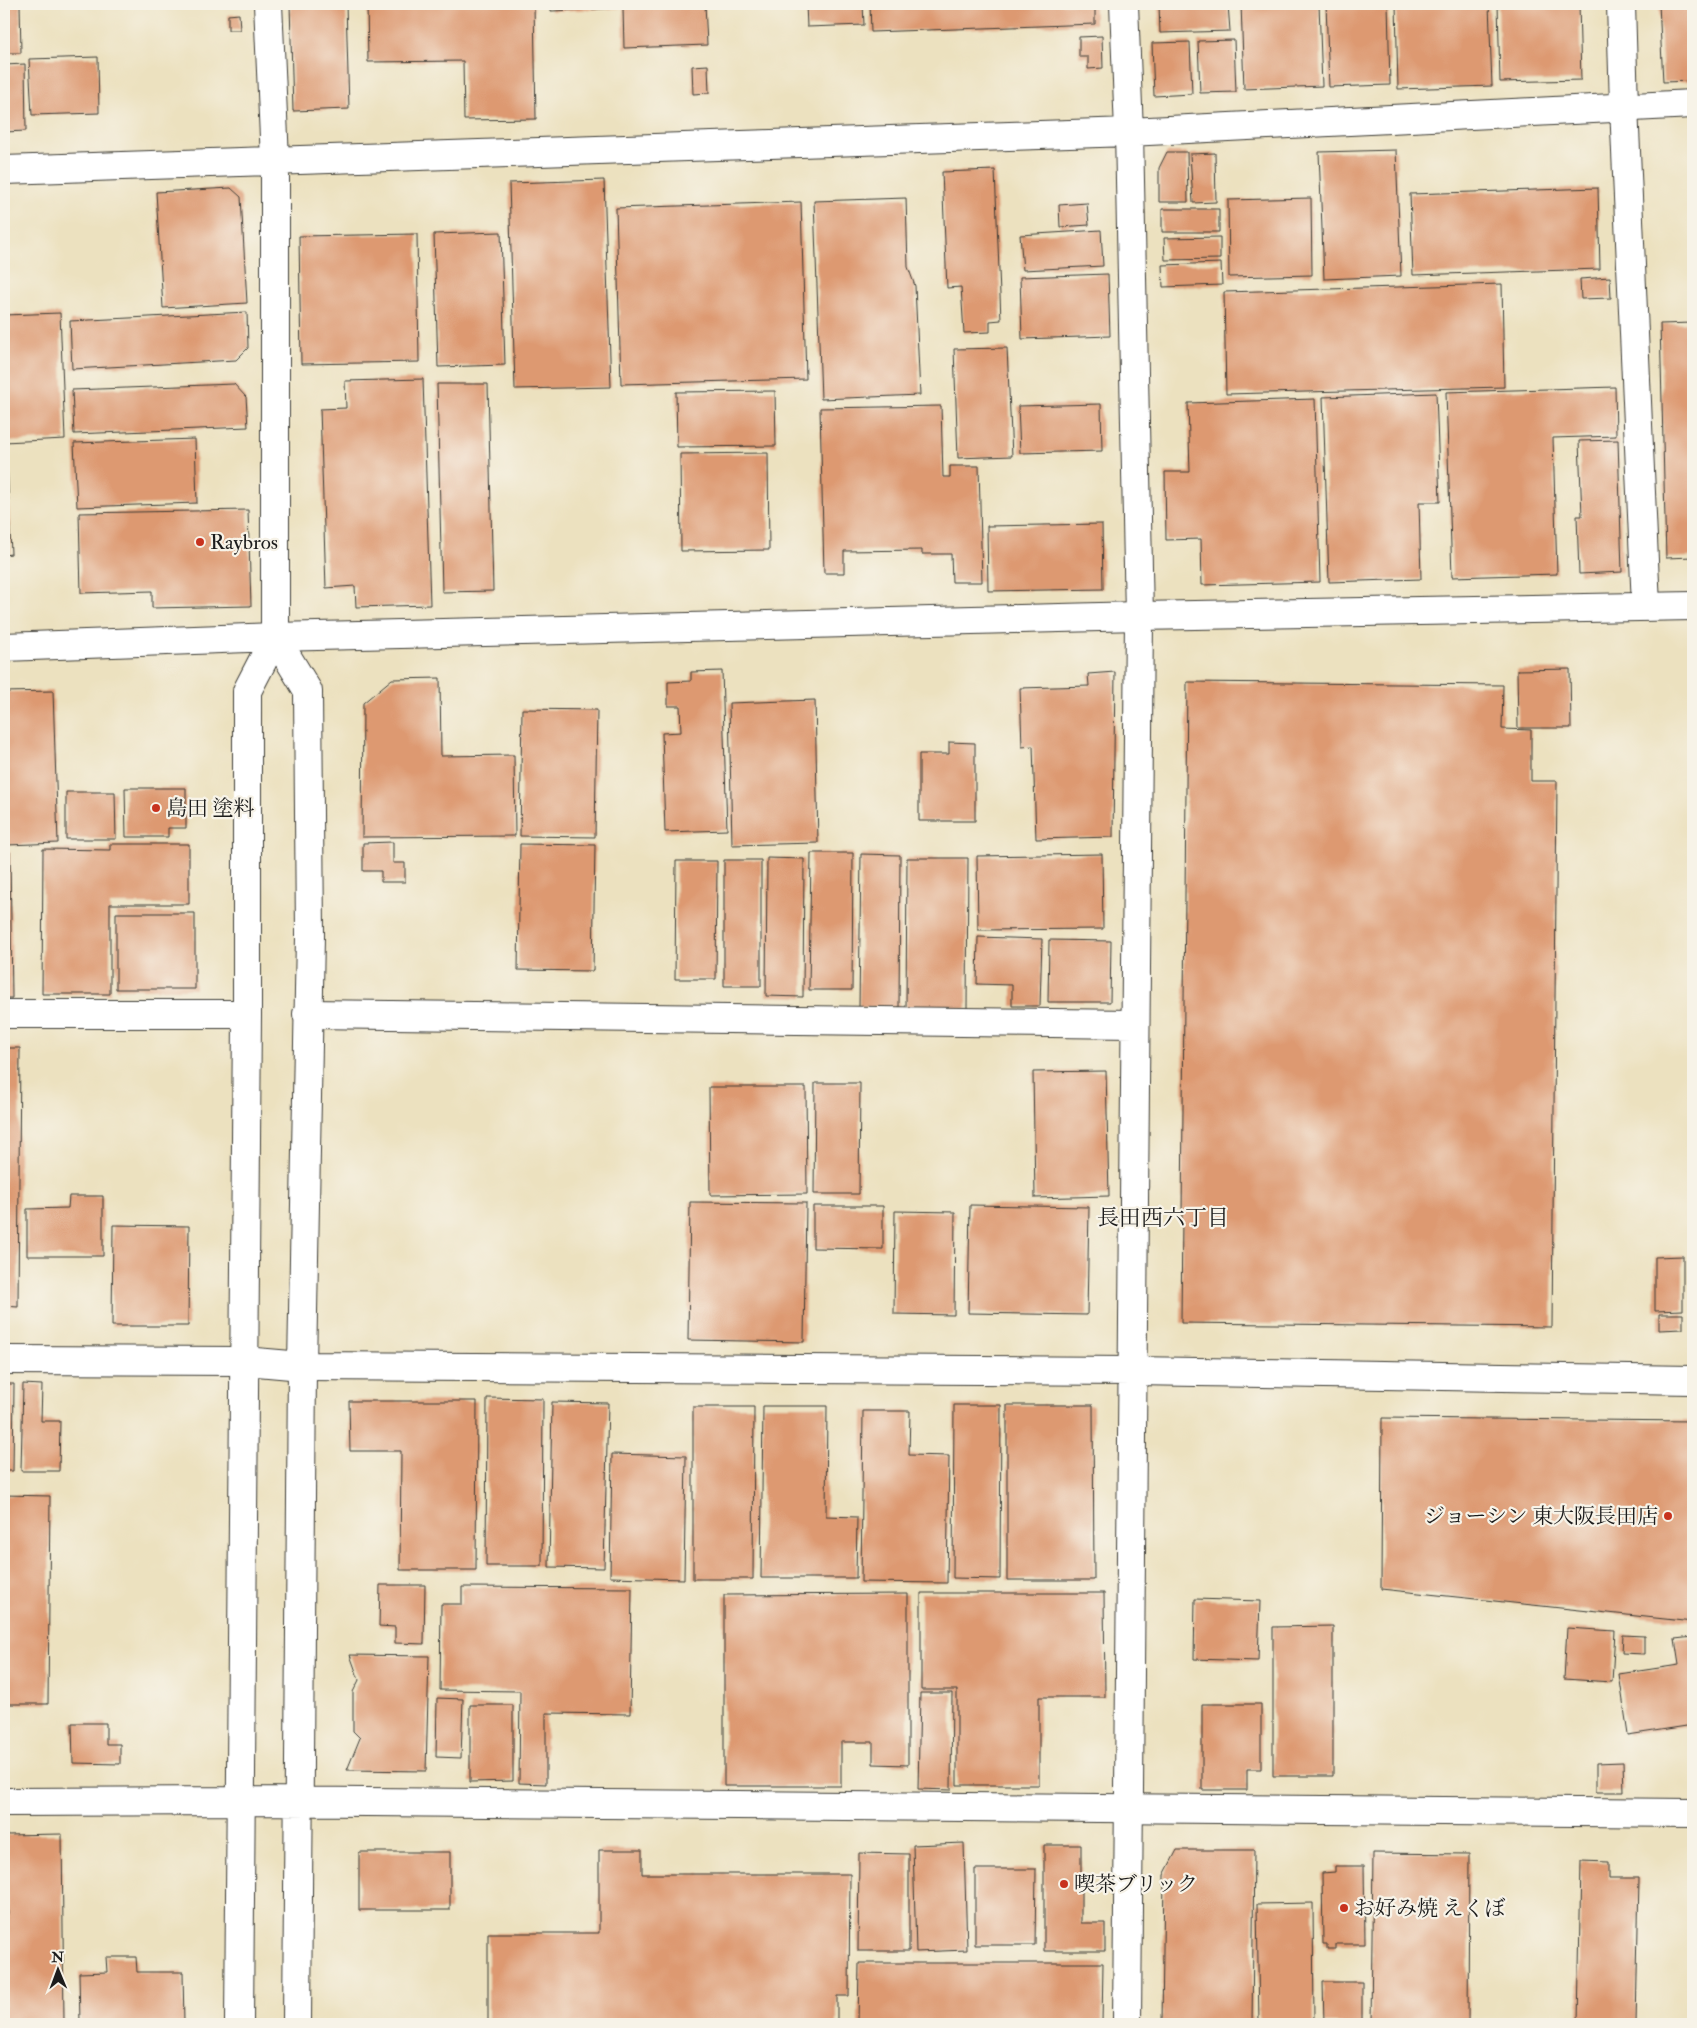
<svg xmlns="http://www.w3.org/2000/svg" width="1697" height="2028" font-family="'IM FELL Double Pica','Noto Serif JP',serif">
<style>
.building{fill:#dd9971}
.lines{fill:none;stroke-linecap:round;stroke-linejoin:round}
.minor-casing{stroke:#3b3a34;stroke-width:30}
.tertiary-casing{stroke:#3b3a34;stroke-width:30}
.minor{stroke:#fff;stroke-width:28}
.tertiary{stroke:#fff;stroke-width:28}
.poi-dot{fill:#c8321e;stroke:#f7f3e8;stroke-width:2}
.labels{text-anchor:middle;dominant-baseline:central;stroke-width:4.5;stroke-linejoin:round;paint-order:stroke}
.poi-label{font-size:21px;fill:#1c1c1c;stroke:#f7f3e8;text-anchor:start}
.neighbourhood-label{font-size:22px;fill:#1c1c1c;stroke:#f7f3e8}
</style>
<rect width="100%" height="100%" fill="#f7f3e8"/>
<filter id="ink" filterUnits="userSpaceOnUse"><feTurbulence type="fractalNoise" baseFrequency=".02" numOctaves="2"/><feDisplacementMap in="SourceGraphic" scale="10" xChannelSelector="R" yChannelSelector="G"/><feConvolveMatrix kernelMatrix="1 2 1 2 8 2 1 2 1" color-interpolation-filters="sRGB"/></filter>
<filter id="wash" filterUnits="userSpaceOnUse"><feTurbulence type="fractalNoise" baseFrequency=".0096" numOctaves="4" result="noise"/><feDisplacementMap in="SourceGraphic" scale="20" xChannelSelector="R" yChannelSelector="G"/><feGaussianBlur stdDeviation="1.12" result="paint"/><feColorMatrix in="noise" values="0 0 0 0 0 0 0 0 0 0 0 0 0 0 0 0 0 1.4 0 .05"/><feComposite in="paint" operator="in"/></filter>
<g filter="url(#wash)">
<rect width="100%" height="100%" fill="#ece1bf"/>
<g id="blocks">
<!-- building -->
<path class="building" d="M4,4H20L21,53H4Z
M290,4H346L349,109L293,111Z
M367,4H534L536,119L464,120L463,61L368,62Z
M551,4H705L707,45L624,48L623,8L551,11Z
M806,4H863L864,25L807,27Z
M870,4H1095V24L871,32Z
M1159,4H1228L1230,31L1160,33Z
M1241,4H1319L1322,86L1244,89Z
M1326,4H1388L1390,85L1329,87Z
M1396,4H1489L1492,86L1398,89Z
M1498,4H1579L1581,80L1500,82Z
M1659,4H1693V81L1663,82Z
M239,14L240,30H228V15Z
M1102,36L1103,68L1088,69V57H1079V37Z
M1234,40L1236,92L1200,93L1198,41Z
M1190,42L1192,94L1154,96L1152,43Z
M98,57L99,113L32,115L29,59Z
M25,64L26,131L4,132V65Z
M708,65L709,93L693,94L692,66Z
M1396,150L1401,276L1324,279L1319,152Z
M1167,152H1187L1188,202H1159V168Z
M1215,153L1216,202L1193,203L1190,154Z
M995,170L1001,320L990,321V332L964,333L961,287L947,288L942,172Z
M604,180L611,387L515,389L509,183Z
M231,188L241,197L247,303L163,308L156,192Z
M1598,188L1600,269L1413,275L1410,194Z
M906,198L908,267L915,286L920,395L821,399L814,201Z
M1311,198L1312,275L1229,277L1228,200Z
M801,202L806,379L621,384L616,208Z
M1087,203L1089,225L1060,227L1059,205Z
M1162,209H1219V232H1162Z
M1101,230L1103,266L1023,270L1020,235Z
M501,232L505,365L438,367L434,234Z
M417,234L419,362L301,364L299,236Z
M1220,237V259L1165,260L1164,238Z
M1221,263L1222,285L1163,287L1162,265Z
M1108,274L1110,336L1022,339L1020,277Z
M1610,277L1611,298L1581,299L1580,279Z
M1502,284L1504,387L1226,394L1224,292Z
M247,312L248,348L236,360L72,369L70,321Z
M60,313L65,439L4,442V315Z
M1693,323V557L1666,558L1660,324Z
M1007,348L1012,456L958,458L954,349Z
M423,379L430,605L356,607L355,586L326,588L320,409L346,408L345,381Z
M234,384L246,397L248,427L74,434L72,390Z
M437,384H488L493,591L442,592Z
M1615,387L1616,436L1553,438L1557,574L1452,577L1446,392Z
M775,391L776,446L677,447L676,392Z
M1436,393L1440,502H1419L1421,579L1329,582L1323,397Z
M1315,399L1320,582L1202,585L1201,539L1166,540L1165,472H1190L1188,403Z
M1101,404L1102,451L1020,453L1018,406Z
M941,406L943,477H950V466H979L982,582H952L951,554H922V550L844,551V573H824L820,408Z
M195,439L197,503L77,507L74,443Z
M1618,440L1622,572L1579,574L1577,516H1582L1579,441Z
M768,453L769,550L681,551L680,454Z
M7,460L11,554L4,555V461Z
M248,510L251,606L152,608V591L81,593L79,513Z
M1102,524L1103,589L988,591L987,526Z
M1570,669L1571,728H1518L1517,670Z
M722,671L727,830L665,832L662,733L681,732L680,706H668V682L691,681V672Z
M1115,672L1113,837L1036,839L1033,746L1022,747L1020,688L1089,686L1088,674Z
M440,678L441,756L514,755L515,836L362,837L363,703L392,679Z
M1187,682L1503,685L1502,729L1531,730V781H1557L1552,1327L1181,1323Z
M53,691L58,843L7,845L4,692Z
M815,700L818,843L732,845L729,703Z
M522,709L597,710L595,837L520,836Z
M949,742L975,743V821H919V754H949Z
M125,788H186V828H168V837H126Z
M66,792H115L116,839H66Z
M393,842V863H405V882H381V871H363V843Z
M110,844H189V904H110V994H42L43,849L110,850Z
M520,844L595,845L593,971L518,970Z
M4,852H10L12,998H4Z
M811,853H853L852,990H809Z
M861,854L900,855L899,1008L859,1007Z
M1102,854L1103,929L978,930L977,856Z
M767,858L804,859L803,997L766,996Z
M907,858H968L967,1009H906Z
M724,860H761V986H724Z
M676,861H717L716,979H675Z
M116,913H195V989H116Z
M978,937L1042,939L1040,1006H1012V985L977,984Z
M1049,940L1111,941L1110,1002H1048Z
M4,1048H20L18,1307L4,1306Z
M1106,1071L1109,1196L1035,1198L1033,1072Z
M815,1083H860L859,1194H814Z
M709,1087H806L807,1194L710,1195Z
M69,1196H103V1256H27V1209L68,1208Z
M690,1202L806,1203L804,1342L688,1340Z
M970,1205L1089,1207L1087,1315L968,1313Z
M813,1206H883V1249L813,1248Z
M895,1211L955,1212L954,1315L894,1314Z
M113,1225L189,1226L188,1326H112Z
M1683,1256V1310L1655,1311V1257Z
M1659,1314H1683V1329L1659,1330Z
M4,1384H14L13,1471H4Z
M23,1384L42,1385L41,1421H60L59,1471H21Z
M487,1398L543,1399L542,1566H486Z
M349,1401H477L476,1570H400L401,1451H350Z
M552,1402L608,1403L604,1568L549,1567Z
M954,1405H1001L1000,1579L953,1578Z
M1007,1405H1093L1094,1580H1007Z
M763,1406H827L826,1516L857,1517L856,1578H761Z
M693,1407H754L753,1579H693Z
M863,1411H910L909,1455L949,1456L947,1583L861,1582Z
M1382,1418L1693,1421V1622L1381,1589Z
M612,1454L686,1456L684,1579L610,1577Z
M4,1495L50,1496L48,1704H4Z
M380,1585H425L424,1644L395,1643V1627L379,1626Z
M462,1587L632,1588L630,1714L546,1713V1784L519,1783L520,1691L440,1690L441,1604H462Z
M921,1593H1104L1105,1697H1039V1785H957V1690H921Z
M908,1594V1765L873,1764V1742H841V1786H724V1595Z
M1195,1599L1260,1601L1258,1661L1194,1659Z
M1333,1626V1776H1273V1627Z
M1567,1628L1615,1631L1612,1682L1564,1679Z
M1623,1635L1644,1636V1654L1622,1653Z
M1693,1637V1725L1628,1735L1619,1674L1679,1665L1675,1639Z
M350,1655L429,1656L426,1771L347,1770L360,1738L353,1731V1692L359,1680Z
M920,1693H952L951,1790L918,1789Z
M437,1698L463,1699L461,1758L436,1757Z
M1202,1704H1261V1769H1247V1790H1202Z
M470,1705H513V1781L470,1782Z
M72,1723H106V1744H120V1764L73,1763Z
M1623,1762L1624,1792H1596V1763Z
M62,1834L64,2024H4V1914H8L6,1835Z
M964,1843L967,1950L916,1952L913,1845Z
M1044,1845H1081V1923H1105V1951H1044Z
M599,1850H642V1874H850L849,1996H837V2024H488V1933H599Z
M1177,1850H1254L1252,2024H1162L1164,1875Z
M359,1852H450V1910H359Z
M859,1853L909,1854V1951H858Z
M1373,1853L1469,1854L1468,2024H1371Z
M1581,1861L1609,1862V1878H1639L1636,2024H1578Z
M1335,1866H1364L1365,1944H1336V1949H1327V1944H1323L1322,1873L1335,1872Z
M975,1869H1036L1035,1945H975Z
M1313,1903L1314,2024H1259L1257,1904Z
M106,1957H136L137,1972H183L184,2024H80L79,1973L107,1972Z
M859,1963H1103L1102,2024H858Z
M1323,1982H1362V2024H1324Z"/>
</g>
</g>
<g filter="url(#ink)">
<use href="#blocks" fill-opacity="0" stroke="#3b3a34" stroke-width="1"/>
<g class="lines">
<!-- minor casing -->
<g class="minor-casing">
<path id="minor" d="M268,4L275,160V637
M1124,4L1129,132L1139,616L1127,2024
M1621,4L1624,106L1646,606
M4,170L1129,132L1693,104
M4,1014H247
M307,1014L1134,1024
M4,1360L245,1361L302,1366L1133,1371L1693,1380"/>
</g>
<!-- tertiary casing -->
<g class="tertiary-casing">
<path id="tertiary" d="M275,637L308,691L310,936L302,1366L297,2024
M4,647L275,637L1139,616L1693,606
M4,1802L241,1801L1693,1813
M239,2024L247,1014V691L275,637"/>
</g>
<!-- minor -->
<use href="#minor" class="minor"/>
<!-- tertiary -->
<use href="#tertiary" class="tertiary"/>
</g>
</g>
<!-- markers -->
<g class="poi-dot">
<circle cx="200" cy="542" r="5"/>
<circle cx="156" cy="808" r="5"/>
<circle cx="1668" cy="1516" r="5"/>
<circle cx="1064" cy="1884" r="5"/>
<circle cx="1344" cy="1908" r="5"/>
</g>
<g class="labels">
<!-- poi labels -->
<g class="poi-label">
<text x="210" y="542">Raybros</text>
<text x="166" y="808">島田 塗料</text>
<text x="1658" y="1516" text-anchor="end">ジョーシン 東大阪長田店</text>
<text x="1074" y="1884">喫茶ブリック</text>
<text x="1354" y="1908">お好み焼 えくぼ</text>
</g>
<!-- neighbourhood labels -->
<g class="neighbourhood-label">
<text x="1163" y="1218">長田西六丁目</text>
</g>
</g>
<!-- margin -->
<rect width="1697" height="2028" fill="none" stroke="#f7f3e8" stroke-width="20"/>
<!-- north arrow -->
<g transform="translate(58 1970) rotate(359)" stroke="#f7f3e8" stroke-width="4" paint-order="stroke">
<path d="M0-4L9 19L0 12L-9 19Z" fill="#1c1c1c"/>
<text y="-8" font-size="14" font-weight="bold" text-anchor="middle" fill="#1c1c1c">N</text>
</g>
</svg>
